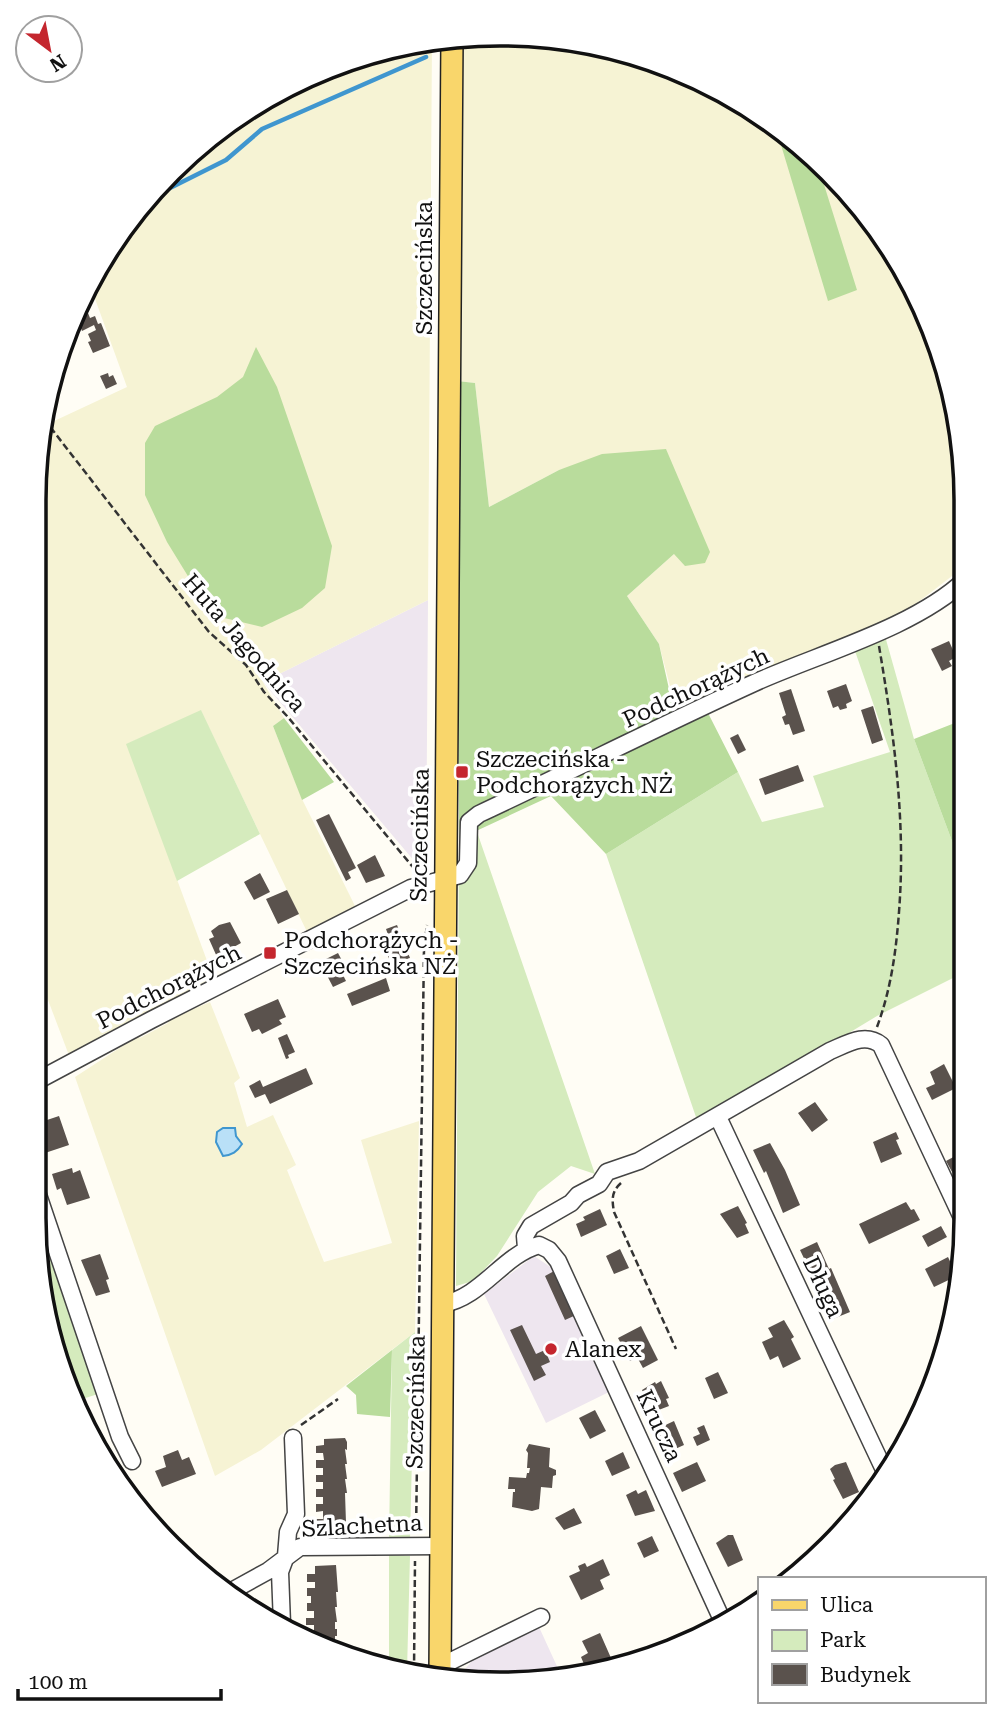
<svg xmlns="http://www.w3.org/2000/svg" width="999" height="1717" font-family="'Roboto Serif',serif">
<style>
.industrial{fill:#eee6ef}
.farmland{fill:#f6f3d4}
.green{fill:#d5ebbd}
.forest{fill:#b9dc9c}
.water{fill:#b9e0f7;stroke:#3f96cf;stroke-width:2}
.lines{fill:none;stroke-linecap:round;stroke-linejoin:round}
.stream{stroke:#3f96cf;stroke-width:4.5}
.building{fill:#5a524d}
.minor-casing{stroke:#444;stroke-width:19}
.major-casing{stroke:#222;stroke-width:24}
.path{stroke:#333;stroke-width:2.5;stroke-dasharray:7 3.5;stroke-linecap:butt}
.minor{stroke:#fff;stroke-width:16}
.major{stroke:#f9d66b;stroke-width:21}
.poi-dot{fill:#c4262e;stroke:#fff;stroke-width:2.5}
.labels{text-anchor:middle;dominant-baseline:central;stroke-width:7;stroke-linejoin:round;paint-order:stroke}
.street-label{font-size:23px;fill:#111;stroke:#fff}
.poi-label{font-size:23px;fill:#111;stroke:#fff;text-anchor:start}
.rim{fill:none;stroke:#111;stroke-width:3.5}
</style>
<rect width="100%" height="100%" fill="#fffdf5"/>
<!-- industrial -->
<path class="industrial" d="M428,600L426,875L263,682Z
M534,1256L555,1270L611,1391L546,1423L484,1294Z
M539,1627L561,1675L530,1683L459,1676L472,1661Z"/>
<!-- farmland -->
<path class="farmland" d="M499,33L590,42L678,69L758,112L829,170L903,266L930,326L949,389L965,469V566L904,613L678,717L659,644L627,596L674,554V473L666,450L559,470L489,507L475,383L457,381L460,37Z
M432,40L428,600L263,682L284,718L273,726L302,799L357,910L309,936L201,711L127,744L213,977L70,1058L34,963V469L45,413L52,422L127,387L90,285L112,241L170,170L240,112L321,69L408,42Z
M210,1002L240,1078L234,1083L247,1127L273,1115L296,1165L287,1170L324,1262L392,1243L361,1140L419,1121L415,1332L261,1450L215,1476L75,1077L138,1036L140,1038L168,1023L167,1020Z"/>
<!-- green -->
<path class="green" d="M885,636L914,739L965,876V972L877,1016L756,1089L697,1120L606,854L738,772L762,822L824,807L813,776L890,752L855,651Z
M201,710L260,834L177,881L126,744Z
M476,829L595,1174L571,1166L538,1192L497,1256L473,1281L456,1286L459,839Z
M33,1201L98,1394L76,1401L58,1367L33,1218Z
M415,1332L410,1540L389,1539L392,1350Z
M389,1555L410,1556L407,1671L389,1669Z"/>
<!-- forest -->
<path class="forest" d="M775,125L816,159L857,290L828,301Z
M256,347L277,387L332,546L325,588L302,608L262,627L220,617L194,586L167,542L145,495V443L155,426L217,397L243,377Z
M457,381L475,383L489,507L559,470L602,454L666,449L710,552L705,563L685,566L674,554L627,596L659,644L671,698L681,726L708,713L738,772L606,854L551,796L459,839Z
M284,718L334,782L302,800L273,726Z
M965,719V876L914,739Z
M392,1350L390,1417L357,1414L356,1395L346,1386Z"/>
<!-- water -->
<path class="water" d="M223,1128H235L236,1136L242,1144C237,1152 232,1155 223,1156L216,1142L217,1132Z"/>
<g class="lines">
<!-- stream -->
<path class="stream" d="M144,201L226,160L262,129L426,57"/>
</g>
<!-- building -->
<path class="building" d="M88,313L90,318L95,316L98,324L101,323L110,346L93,353L88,342L91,341L88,334L96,330L94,325L82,331L77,319Z
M108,373L109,377L113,375L117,384L106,389L100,376Z
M949,641L956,657L949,661L952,666L942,671L931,649Z
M846,684L852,701L846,704L847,708L840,710L838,706L833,708L827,691Z
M791,689L805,731L793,735L789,724L785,725L782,717L786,715L779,693Z
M873,706L883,740L872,744L861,710Z
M738,734L746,750L738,754L730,738Z
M798,765L804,781L765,795L759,779Z
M329,814L356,868L348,872L351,878L346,881L316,820Z
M375,855L385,876L366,883L357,865Z
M260,873L270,892L254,900L244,882Z
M287,890L299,914L278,924L266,899Z
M230,922L241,943L232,948L233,951L217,957L209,939L214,937L211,931L219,925Z
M397,925L410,958L391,964L384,945L391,943L386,929Z
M338,953L347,970L342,973L346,981L333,987L320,962Z
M386,978L390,991L352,1006L347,994Z
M278,999L286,1017L279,1020L282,1024L262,1034L259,1029L252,1032L244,1014Z
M287,1034L295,1052L288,1055L289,1058L286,1059L278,1038Z
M944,1064L956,1088L932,1100L926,1088L935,1084L930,1072Z
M306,1068L313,1084L270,1104L265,1094L255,1098L249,1086L260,1080L263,1087Z
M815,1102L828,1120L812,1132L798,1113Z
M59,1116L69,1145L45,1153L35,1124Z
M896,1132L899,1139L896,1140L902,1154L881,1163L873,1142Z
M770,1143L785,1170L800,1205L783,1213L766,1171L764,1173L753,1150Z
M959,1154L965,1163V1174L956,1179L946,1161Z
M72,1168L73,1173L80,1170L90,1198L67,1205L61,1188L57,1190L52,1174Z
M906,1202L911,1210L914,1209L920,1220L869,1244L859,1224Z
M738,1206L747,1223L745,1224L749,1233L737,1238L720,1214Z
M600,1209L607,1225L581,1237L576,1224L585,1220L583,1217Z
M941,1226L947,1237L928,1247L922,1236Z
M817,1242L829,1269L831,1268L850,1312L833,1319L816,1276L813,1277L800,1250Z
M620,1249L629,1268L614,1274L606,1256Z
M100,1254L109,1279L106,1280L110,1292L96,1296L81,1260Z
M948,1257L957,1276L934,1287L925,1269Z
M556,1270L576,1315L565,1320L545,1276Z
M784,1320L794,1337L791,1339L801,1359L783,1368L778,1356L770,1360L762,1342L773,1337L768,1328Z
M522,1325L536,1354L545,1350L550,1362L541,1366L546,1375L534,1381L510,1330Z
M641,1326L658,1360L643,1368L637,1357L630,1361L618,1338Z
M718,1372L728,1393L714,1399L705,1378Z
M661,1381L669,1398L666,1399L669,1406L656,1411L650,1402L648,1403L642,1390L655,1382L656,1384Z
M595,1410L606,1431L590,1439L579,1418Z
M674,1421L684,1445L664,1454L660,1447L665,1445L657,1429Z
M704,1425L710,1440L697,1446L693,1437L700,1434L697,1428Z
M345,1438L347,1442V1450L345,1449L347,1464H345L347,1479H345L347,1493H345L346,1523L344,1526L316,1527V1519H323V1511L316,1512V1504H323V1497H316V1489H323V1482H316V1475H323V1468H316V1460H324L323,1453H316V1446L324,1445V1439Z
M529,1444L550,1448L549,1467L556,1470V1475L553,1476L552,1488L541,1487L539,1509L532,1511L512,1507L513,1492H515V1489H508L509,1477L526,1478L527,1473H529L530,1468H527L528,1453L526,1450Z
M178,1450L182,1460L189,1457L196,1474L162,1487L155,1471L166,1467L163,1456Z
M623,1452L630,1468L612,1476L605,1461Z
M697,1462L706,1481L682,1492L673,1473Z
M846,1462L859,1492L843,1499L833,1480L835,1479L830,1469L835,1465Z
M636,1490L638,1494L646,1490L655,1511L635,1516L626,1495Z
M574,1508L582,1523L564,1530L555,1518Z
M728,1535H733L743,1560L728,1567L716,1543Z
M652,1536L659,1551L644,1558L637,1543Z
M603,1559L610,1575L600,1580L604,1589L581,1600L569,1576L580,1571L578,1566L585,1563L587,1567Z
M336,1565L338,1592H336L337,1607H335L337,1622H335V1629H337V1636H335V1640L337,1649L306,1635V1633H314V1625H306V1618H314V1611H307V1603H311V1596H307V1588H315V1582H307V1574H315V1566Z
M600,1633L611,1658L586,1669L581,1657L588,1653L582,1641Z"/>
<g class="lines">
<!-- minor casing -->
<g class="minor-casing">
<path id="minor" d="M33,1083L151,1020L411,888L460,875L468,863L469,822L479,814C571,771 662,725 754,683C818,654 914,628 965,580
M718,1117L887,1476
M33,1180L120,1437L132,1461
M526,1248L525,1236L531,1226L571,1203L578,1195L599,1184L607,1172L639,1161L830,1051C847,1044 865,1032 881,1045L965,1224
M443,1304C482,1297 503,1255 539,1245L549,1250L558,1261L723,1622
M228,1593L268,1571L300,1547L441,1546
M282,1624L280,1572L286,1556L288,1532L296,1514L293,1438
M441,1666L541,1617"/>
</g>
<!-- major casing -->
<g class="major-casing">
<path id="major" d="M440,1674L452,38"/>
</g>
<!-- path -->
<path class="path" d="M44,419L209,632L246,665L264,692L287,716L417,872
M877,1027C891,989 896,952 899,912C906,821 894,735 879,646
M621,1183C611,1192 612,1200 614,1212L676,1349
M301,1425L338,1399
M416,1534L424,948L427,925
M414,1671L415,1561"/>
<!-- minor -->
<use href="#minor" class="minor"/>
<!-- major -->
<use href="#major" class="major"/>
</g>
<!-- markers -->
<g class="poi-dot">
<rect x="455" y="765" width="14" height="14" rx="3.5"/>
<rect x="263" y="946" width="14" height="14" rx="3.5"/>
<circle cx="551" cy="1349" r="7"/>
</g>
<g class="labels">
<!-- street labels -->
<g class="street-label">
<text transform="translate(424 268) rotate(-90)">Szczecińska</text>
<text transform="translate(244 643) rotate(49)">Huta Jagodnica</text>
<text transform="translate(696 688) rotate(-25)">Podchorążych</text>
<text transform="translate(420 835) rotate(-89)">Szczecińska</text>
<text transform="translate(169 987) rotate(-27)">Podchorążych</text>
<text transform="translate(823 1287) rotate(65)">Długa</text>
<text transform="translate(416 1402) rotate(-89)">Szczecińska</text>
<text transform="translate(659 1426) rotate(65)">Krucza</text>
<text transform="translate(362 1526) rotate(-3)">Szlachetna</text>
</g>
<!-- poi labels -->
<g class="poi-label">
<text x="476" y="759">Szczecińska -<tspan x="476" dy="26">Podchorążych NŻ</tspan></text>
<text x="284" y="940">Podchorążych -<tspan x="284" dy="26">Szczecińska NŻ</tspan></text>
<text x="565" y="1349">Alanex</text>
</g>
</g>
<!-- crop -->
<path d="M0 0H999V1717H0ZM500 46H500A454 454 0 0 1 954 500V1218A454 454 0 0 1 500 1672H500A454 454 0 0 1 46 1218V500A454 454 0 0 1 500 46Z" fill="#fff" fill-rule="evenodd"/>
<path class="rim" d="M500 46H500A454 454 0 0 1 954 500V1218A454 454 0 0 1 500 1672H500A454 454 0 0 1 46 1218V500A454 454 0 0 1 500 46Z"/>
<!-- legend -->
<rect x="758" y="1577" width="228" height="126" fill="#ffffff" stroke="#a0a0a0" stroke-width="2"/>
<rect x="772" y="1600" width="35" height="10" fill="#f9d66b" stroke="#a0a0a0" stroke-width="2"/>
<text x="820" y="1612" font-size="21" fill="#111111">Ulica</text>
<rect x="772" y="1630" width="35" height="21" fill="#d5ebbd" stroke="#a0a0a0" stroke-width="2"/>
<text x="820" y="1647" font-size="21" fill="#111111">Park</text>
<rect x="772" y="1664" width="35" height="21" fill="#5a524d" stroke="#a0a0a0" stroke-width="2"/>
<text x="820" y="1682" font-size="21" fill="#111111">Budynek</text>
<!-- north arrow -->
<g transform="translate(49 49) rotate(148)"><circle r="33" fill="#ffffff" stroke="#a0a0a0" stroke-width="2"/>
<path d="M0-5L12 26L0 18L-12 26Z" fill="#c4262e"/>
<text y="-10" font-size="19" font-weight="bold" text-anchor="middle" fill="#111111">N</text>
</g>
<!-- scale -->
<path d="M18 1689v10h203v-10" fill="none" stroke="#111111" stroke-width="3.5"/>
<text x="28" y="1689" font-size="21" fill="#111111" stroke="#ffffff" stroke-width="5" paint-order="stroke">100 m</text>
</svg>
